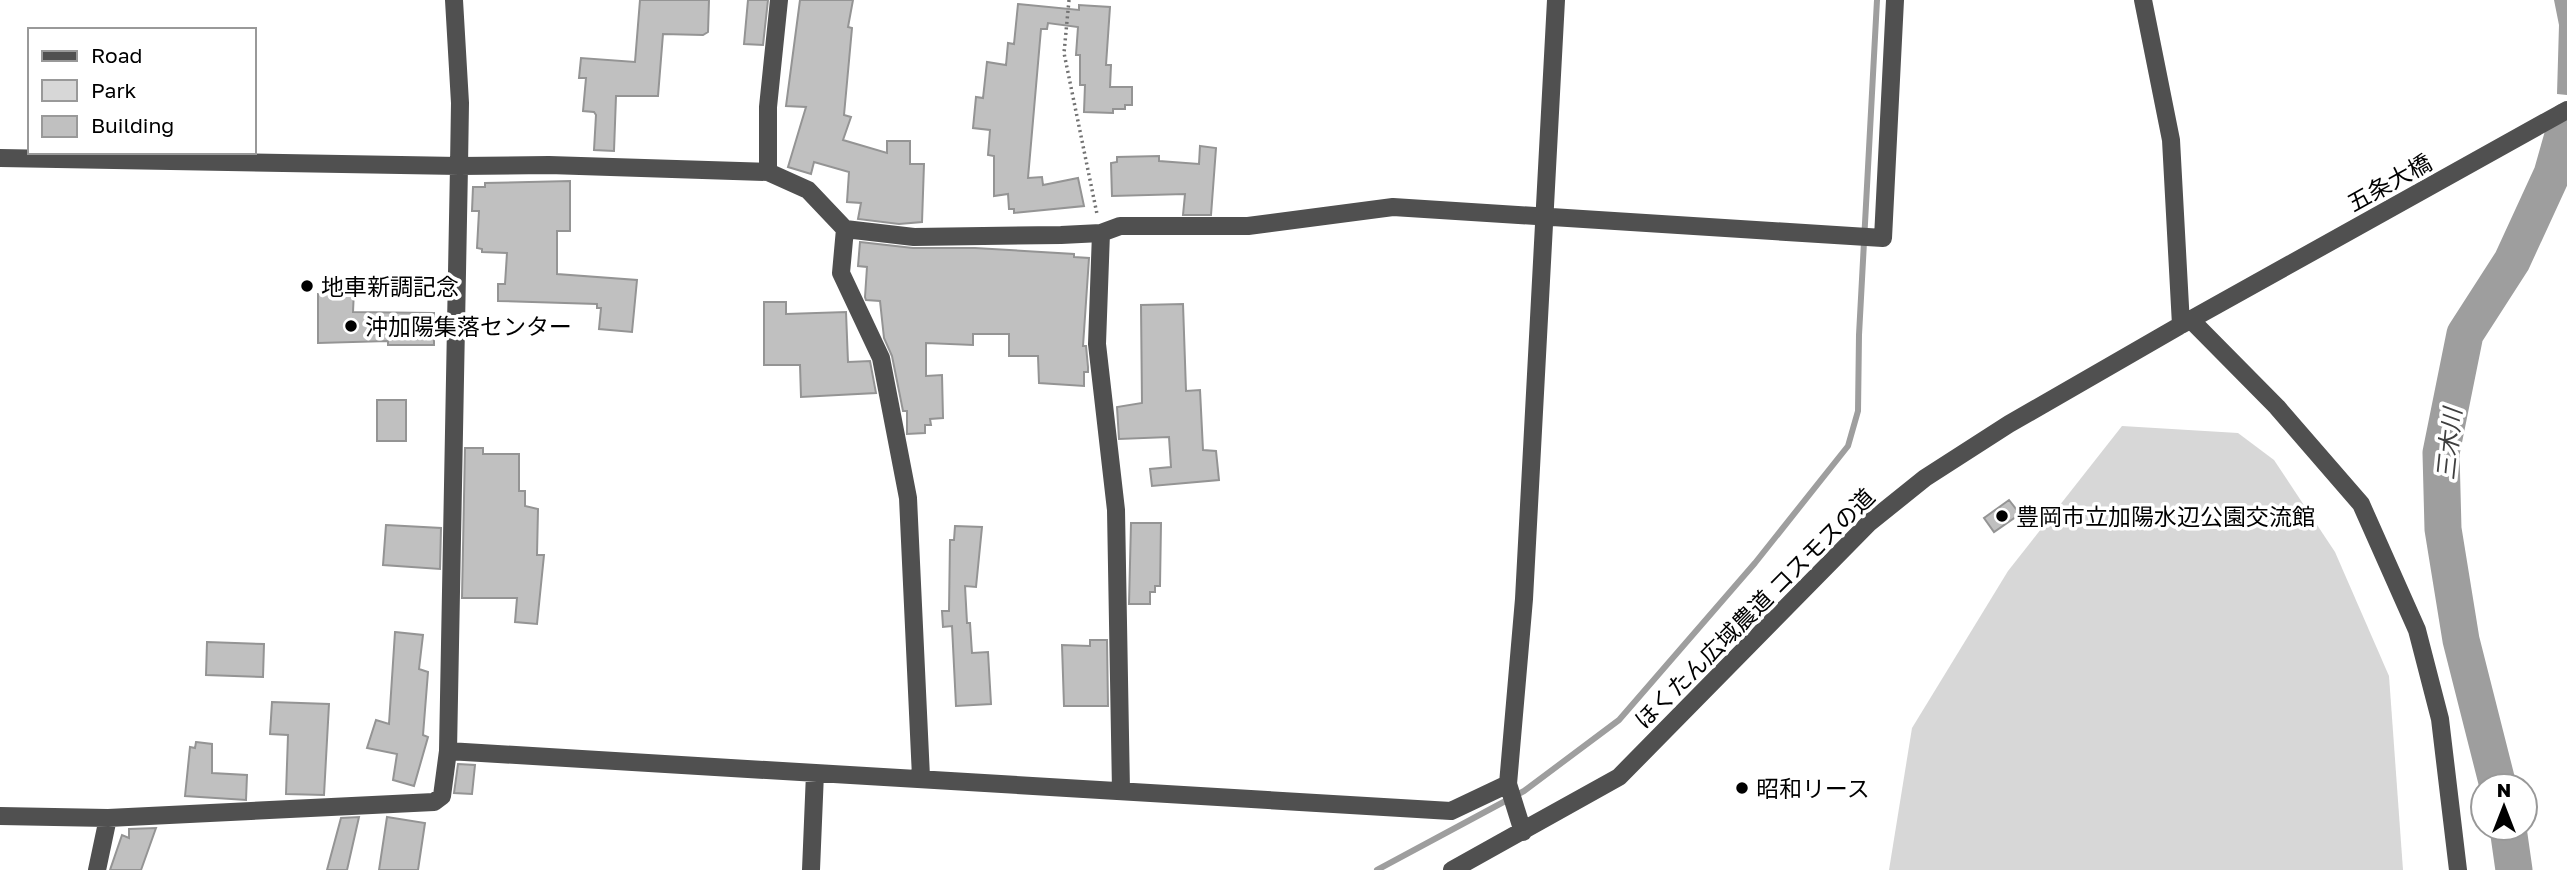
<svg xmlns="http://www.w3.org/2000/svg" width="2567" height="870" font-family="'Golos Text','Noto Sans JP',sans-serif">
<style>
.green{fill:#d7d7d7}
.water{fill:#9e9e9e}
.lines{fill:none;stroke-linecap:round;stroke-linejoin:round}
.stream{stroke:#9e9e9e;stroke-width:6}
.river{stroke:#9e9e9e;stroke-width:37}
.building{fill:#c0c0c0;stroke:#949494;stroke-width:2}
.path{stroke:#727272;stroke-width:3.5;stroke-dasharray:2 3.5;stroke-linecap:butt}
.minor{stroke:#505050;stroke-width:18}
.poi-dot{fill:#000;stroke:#fff;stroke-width:2.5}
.labels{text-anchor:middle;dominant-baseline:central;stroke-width:7;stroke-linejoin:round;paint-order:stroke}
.street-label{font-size:23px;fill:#000;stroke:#fff}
.poi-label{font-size:23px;fill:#000;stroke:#fff;text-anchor:start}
.water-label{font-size:24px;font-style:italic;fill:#3f3f3f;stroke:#fff}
</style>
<rect width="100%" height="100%" fill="#fff"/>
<!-- green -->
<path class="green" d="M2122,426L2238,433L2274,460L2335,552L2389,676L2403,870H1889L1912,728L2008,571Z"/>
<!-- water -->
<path class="water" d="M2554,0H2567V95L2557,94L2559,25Z"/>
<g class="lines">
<!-- stream -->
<path class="stream" d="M1377,870L1524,791L1619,720L1755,563L1848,446L1858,411L1859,335L1877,0"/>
<!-- river -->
<path class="river" d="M2498,786L2461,640L2443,529L2441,453L2465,334L2512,261L2552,174L2567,121
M2508,828L2514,870"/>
</g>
<!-- building -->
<path class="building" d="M640,0H709L708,32L703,35L663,34L658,96H616L614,151L594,150L596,115L594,112L583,111L586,78H579L581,58L635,62Z
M748,0H768L763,45L744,44Z
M800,0H853L848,27L852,28L844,115L851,117L843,140L887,153V141H910V164H924L922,222L899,224L858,219L861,203L847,202L849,172L814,162L811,174L788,167L806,107L786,106Z
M1018,4L1079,10V5L1110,7L1106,65H1111L1110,87H1132V105H1125V109H1113V113L1084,112L1085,85H1080V55H1076L1078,27L1048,23L1047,29H1041L1028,178L1042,177L1043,185L1078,178L1084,206L1014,213V209H1009L1008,194L994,196V156L988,155L990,130L973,128L976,97L983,98L987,62L1006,65L1008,43L1014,44Z
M1200,146L1216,148L1211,215H1183L1185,194L1112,196L1111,163L1117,162V157L1159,156V161L1199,164Z
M570,181V231H557V274L637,280L632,332L599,329L601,308H597V304L498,301V284H505L507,253L482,252V249L477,248L479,211H472L473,187H485V183Z
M860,242L913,248H975L1074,254V257L1089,258L1083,346H1086L1088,367V372H1084V386L1039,383L1038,356H1009V334H973V345L926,343V376L942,375L943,418L930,419L931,425H925V433L907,434V411H903L892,356L884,338L880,301L866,300L865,297L867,267L858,266Z
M337,290H354L353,312L434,313V345H388V341L318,343V294H337Z
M764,302H786V314L846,312L848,362L870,361L876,393L801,397L800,365H764Z
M1183,304L1186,391L1200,390L1203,450L1216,451L1219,480L1152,486L1150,469L1171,467L1169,437L1119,439L1117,407L1142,403L1141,305Z
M377,400H406V441H377Z
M465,448H483V454H519V491H525V506L538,509L537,555H544L537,624L515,622L517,598H462Z
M2009,500L2020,514L1994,532L1984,518Z
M1131,523H1161L1160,586H1155V592H1150V604H1129Z
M386,525L441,528L440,569L383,565Z
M955,526L982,527L976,587L965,586L967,623H970L972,653L988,652L991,704L956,706L952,626L943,627L942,611H949L950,540H954Z
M395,632L423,635L419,669L428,672L423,735L428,737L414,786L393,780L397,754L367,748L376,720L389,724Z
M1090,640H1107L1108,706H1064L1062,645L1090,646Z
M207,642L264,644L263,677L206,675Z
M272,702L329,704L324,795L286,794L288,735L270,734Z
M196,742L212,744V773L247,775L246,800L185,796L190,747L195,748Z
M458,764L475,765L472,794L454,793Z
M359,817L347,870H327L341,818Z
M387,817L425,823L418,870H379Z
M156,828L141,870H110L122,835L129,838V829Z"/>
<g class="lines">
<!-- path -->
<path class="path" d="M1069,0L1064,53L1097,214"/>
<!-- minor -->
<path class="minor" d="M2143,0L2171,140L2181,325
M0,158L459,166L549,165L768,172L808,190L845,229L914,237L1061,235L1101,233L1120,226H1248L1393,207L1883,238L1895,0
M768,172V107L779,0
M845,229L841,273L881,358L908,498L921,777
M1101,233L1097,344L1116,510L1121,791
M2191,320L2277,407L2361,504L2417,630L2440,719L2458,870
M448,751L1451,811L1508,784
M0,816L108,818L434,802L442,796L448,751L459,166L460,103L454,0
M1523,832L1508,784L1524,599L1556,0
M97,870L108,818
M811,870L815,773
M1452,870L1619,777L1869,523L1925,478L2009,424L2181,325L2567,110"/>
</g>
<!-- markers -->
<g class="poi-dot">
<circle cx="307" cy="286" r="7"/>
<circle cx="351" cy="326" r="7"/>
<circle cx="2002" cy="516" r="7"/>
<circle cx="1742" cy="788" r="7"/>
</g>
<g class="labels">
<!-- street labels -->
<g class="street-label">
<text transform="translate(2389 182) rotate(-29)">五条大橋</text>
<text transform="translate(1754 608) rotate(-45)">ほくたん広域農道 コスモスの道</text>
</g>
<!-- poi labels -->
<g class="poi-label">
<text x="321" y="286">地車新調記念</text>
<text x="365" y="326">沖加陽集落センター</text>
<text x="2016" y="516">豊岡市立加陽水辺公園交流館</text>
<text x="1756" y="788">昭和リース</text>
</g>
<!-- water labels -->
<g class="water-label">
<text transform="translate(2448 444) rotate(-84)">三木川</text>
</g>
</g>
<!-- legend -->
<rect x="28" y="28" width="228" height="126" fill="#ffffff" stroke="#999999" stroke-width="2"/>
<rect x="42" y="51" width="35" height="10" fill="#505050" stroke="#999999" stroke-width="2"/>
<text x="91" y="63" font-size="21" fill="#000000">Road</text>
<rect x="42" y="80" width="35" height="21" fill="#d7d7d7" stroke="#999999" stroke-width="2"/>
<text x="91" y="98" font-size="21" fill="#000000">Park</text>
<rect x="42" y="116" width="35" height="21" fill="#c0c0c0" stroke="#999999" stroke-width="2"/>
<text x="91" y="133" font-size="21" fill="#000000">Building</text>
<!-- north arrow -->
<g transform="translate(2504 807)"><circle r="33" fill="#ffffff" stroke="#999999" stroke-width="2"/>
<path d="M0-5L12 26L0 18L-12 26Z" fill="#000000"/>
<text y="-10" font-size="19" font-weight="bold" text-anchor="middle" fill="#000000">N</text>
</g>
</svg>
